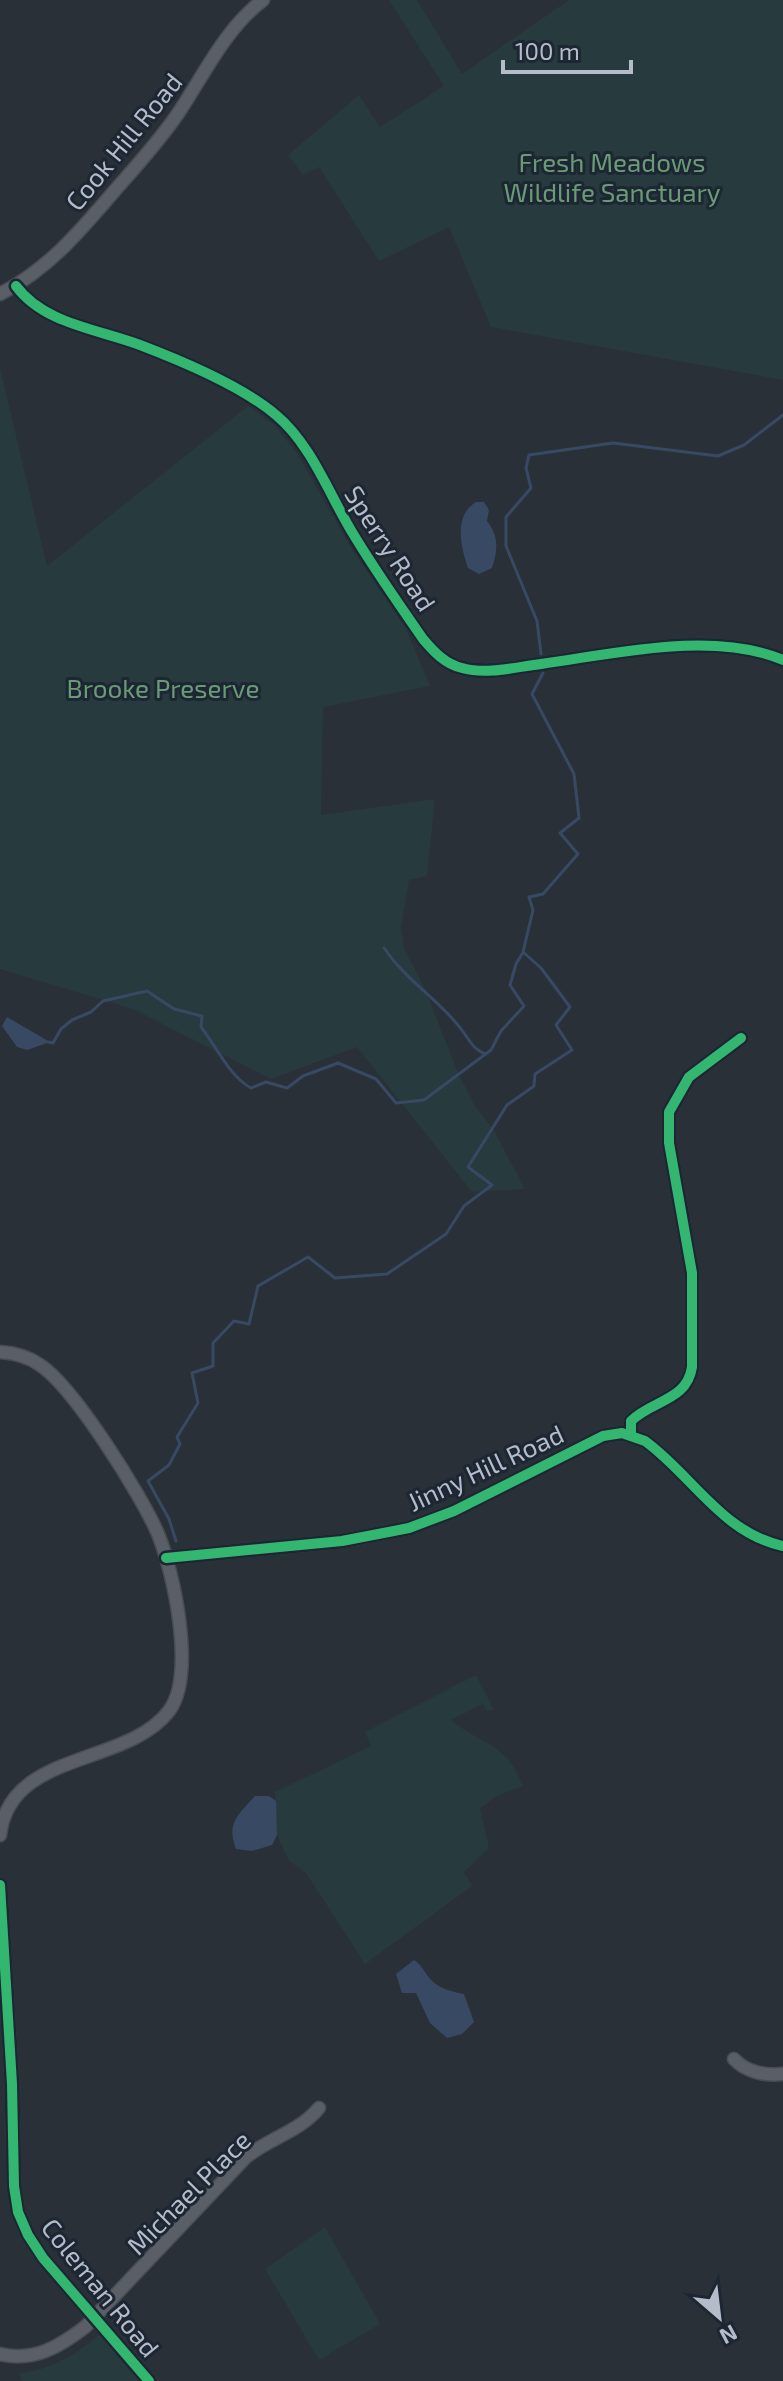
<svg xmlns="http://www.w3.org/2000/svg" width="783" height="2381" font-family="'Exo 2',sans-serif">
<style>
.green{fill:#273a3e}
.water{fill:#384963}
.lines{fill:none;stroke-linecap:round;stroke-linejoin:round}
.stream{stroke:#384963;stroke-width:3}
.minor-casing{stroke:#484c53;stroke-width:15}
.minor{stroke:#5a5e66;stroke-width:12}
.cycleway-casing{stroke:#1d2633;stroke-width:15}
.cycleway{stroke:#33b770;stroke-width:10}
.labels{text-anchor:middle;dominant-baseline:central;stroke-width:6;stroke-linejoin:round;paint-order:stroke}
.street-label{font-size:26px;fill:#b4bcc9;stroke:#1d2633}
.park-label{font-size:26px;fill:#6b9a76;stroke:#1d2633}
</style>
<rect width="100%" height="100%" fill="#2a3038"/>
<!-- green -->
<path class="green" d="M389,0H417L462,74L569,0H783V380L491,327L449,227L379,261L319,167L303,175L288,155L359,95L380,127L444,86Z
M0,368L47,566L248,406L275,425L296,452L352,549L406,629L430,686L323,707L321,815L435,799L427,876L409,880L401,928L404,948L425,989L458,1073L475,1106L493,1129L525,1189L472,1192L357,1047L271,1079L133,1009L0,969Z
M476,1675L494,1710L487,1711L483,1704L451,1720C468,1735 490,1741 506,1757C514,1764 518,1777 523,1786L497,1796L480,1808L489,1848L464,1872L472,1886L365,1964L306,1873L289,1861L277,1835L275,1792L371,1746L365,1732Z
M325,2227L380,2324L319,2360L265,2269Z
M100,2334L140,2381H23L18,2374C54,2368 72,2357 100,2334Z"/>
<!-- water -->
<path class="water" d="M476,502H484L489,510L487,521C499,536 498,550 492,568L479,574L468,568C461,547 453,516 476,502Z
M7,1017L48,1041L47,1043L27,1050L17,1047L2,1026Z
M255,1796H269L276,1801L277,1835L272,1845L252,1851L236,1849C226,1823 238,1815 255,1796Z
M414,1960C423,1966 425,1974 432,1981C441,1989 453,1992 464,1994L474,2022L462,2034L447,2038L430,2023L416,1993H402L396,1974Z"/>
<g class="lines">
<!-- stream -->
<path class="stream" d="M541,654L537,621L506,546V517L531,488L526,468L529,455L613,443L718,456L744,445L783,415
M384,948C405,979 434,996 457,1024C467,1035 472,1050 486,1054
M48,1042L53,1043L61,1029L72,1020L91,1012L103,1001L147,991L174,1009L202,1016L201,1027C216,1046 230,1077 251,1088L266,1082L287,1088L303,1076L338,1063L376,1079L396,1103L424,1100L491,1050L501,1031L524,1006L510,985L516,964L522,954
M176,1541L169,1519L148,1481L169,1465L180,1444L177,1437L198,1403L192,1373L213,1366V1343L234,1321L249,1324L258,1286L308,1257L335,1278L387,1274L446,1234L464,1206L492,1185L468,1167L507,1105L534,1086L535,1074L572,1050L556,1025L570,1007L541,968L523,952L533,910L529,897L543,894L578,854L560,833L579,818L574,774L532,694L543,673"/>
<!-- minor casing -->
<g class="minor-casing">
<path id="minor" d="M16,286C44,324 98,329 140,345C182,361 242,386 276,415C311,444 329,494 352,532C374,569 399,604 423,639C434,652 445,664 462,668C487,675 516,667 541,664C614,654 713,630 783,660
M0,294C49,269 82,229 117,188C139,163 161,139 179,112C205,73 225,29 263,0
M0,1352C14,1353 29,1357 40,1365C73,1386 142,1496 158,1534C174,1573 196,1675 169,1711C126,1767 10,1750 0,1835
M631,1435V1421C652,1400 687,1401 692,1367V1273L669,1143V1112L689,1077L741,1038
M166,1558L342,1541L409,1528L454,1511L603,1436L622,1433L645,1441C692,1475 722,1533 783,1546
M0,1885L12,2084L14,2186L18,2212L28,2235L43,2258L149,2381
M734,2059C746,2072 765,2076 783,2074
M0,2354C34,2362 59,2347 85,2327L245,2158C269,2138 299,2132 319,2108"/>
</g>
<!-- minor -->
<use href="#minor" class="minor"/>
<!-- cycleway casing -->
<g class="cycleway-casing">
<path id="cycleway" d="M16,286C44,324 98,329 140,345C182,361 242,386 276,415C311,444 329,494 352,532C374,569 399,604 423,639C434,652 445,664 462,668C487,675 516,667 541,664C614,654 713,630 783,660
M631,1435V1421C652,1400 687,1401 692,1367V1273L669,1143V1112L689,1077L741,1038
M166,1558L342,1541L409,1528L454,1511L603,1436L622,1433L645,1441C692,1475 722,1533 783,1546
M0,1885L12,2084L14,2186L18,2212L28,2235L43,2258L149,2381"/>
</g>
<!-- cycleway -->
<use href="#cycleway" class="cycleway"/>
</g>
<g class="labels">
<!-- street labels -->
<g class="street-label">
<text transform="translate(123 141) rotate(-51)">Cook Hill Road</text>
<text transform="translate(391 548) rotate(57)">Sperry Road</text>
<text transform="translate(485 1467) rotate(-25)">Jinny Hill Road</text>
<text transform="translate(188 2192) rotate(-45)">Michael Place</text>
<text transform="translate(101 2287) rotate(51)">Coleman Road</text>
</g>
<!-- park labels -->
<g class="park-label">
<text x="612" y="161">Fresh Meadows<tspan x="612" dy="30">Wildlife Sanctuary</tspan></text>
<text x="163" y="687">Brooke Preserve</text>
</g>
</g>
<!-- north arrow -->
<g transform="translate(719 2317) rotate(152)" stroke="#1d2633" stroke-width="6" paint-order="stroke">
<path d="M0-6L14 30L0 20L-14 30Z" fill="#b4bcc9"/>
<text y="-12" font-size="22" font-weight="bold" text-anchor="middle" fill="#b4bcc9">N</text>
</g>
<!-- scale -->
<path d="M503 60v12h128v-12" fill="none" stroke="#b4bcc9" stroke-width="4"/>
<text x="515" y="60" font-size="24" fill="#b4bcc9" stroke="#1d2633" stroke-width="6" paint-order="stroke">100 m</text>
</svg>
